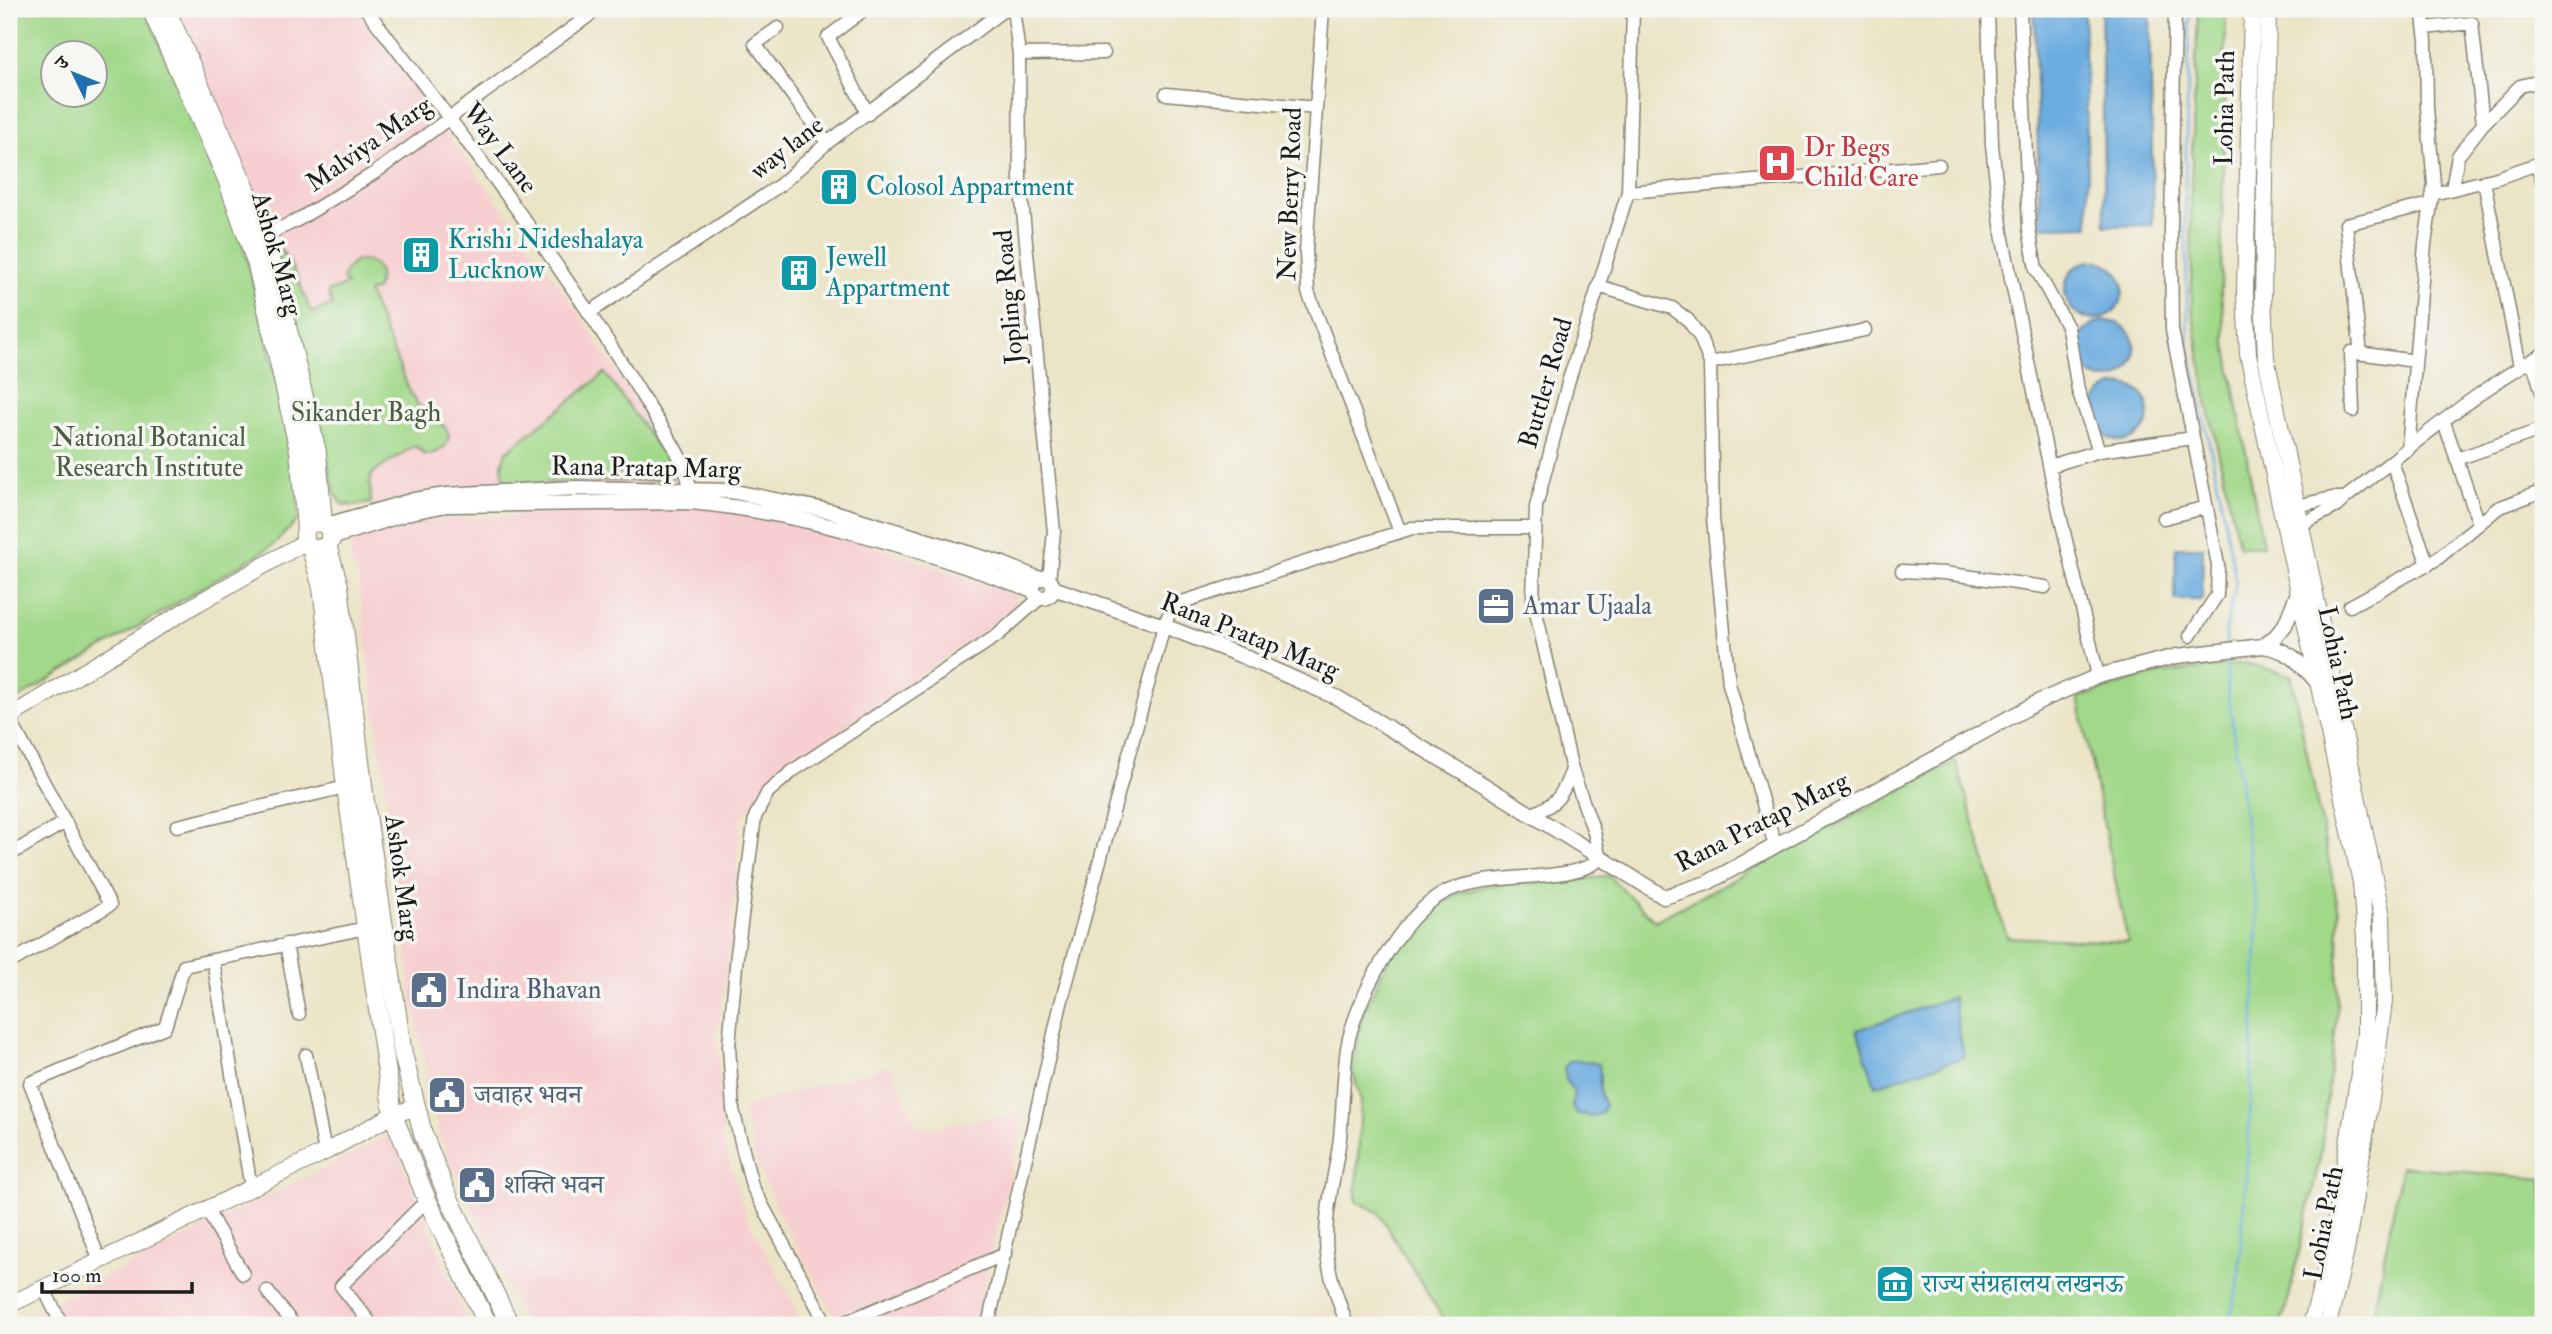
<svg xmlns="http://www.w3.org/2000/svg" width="2552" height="1334" font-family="'IM FELL Double Pica','Noto Serif Devanagari',serif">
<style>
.built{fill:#f7cfd1}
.green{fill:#a1d889;stroke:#5e7a52;stroke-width:2;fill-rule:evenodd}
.water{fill:#6cacdf;stroke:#44647e;stroke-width:2}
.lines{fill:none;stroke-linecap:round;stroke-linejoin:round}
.stream{stroke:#6cacdf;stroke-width:2.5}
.minor-casing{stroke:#848071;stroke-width:15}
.tertiary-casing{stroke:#848071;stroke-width:17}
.secondary-casing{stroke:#848071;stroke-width:18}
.primary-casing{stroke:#848071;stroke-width:20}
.minor{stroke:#fff;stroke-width:12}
.tertiary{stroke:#fff;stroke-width:14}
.secondary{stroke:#fff;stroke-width:16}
.primary{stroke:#fff;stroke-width:18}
.labels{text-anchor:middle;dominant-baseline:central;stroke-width:7;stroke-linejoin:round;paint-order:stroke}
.street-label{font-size:26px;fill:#1c1c1c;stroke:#f6f6f2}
.health-label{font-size:26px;fill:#be3a42;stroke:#f6f6f2;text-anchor:start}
.culture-label{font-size:26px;fill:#0d838f;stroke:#f6f6f2;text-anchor:start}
.park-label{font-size:26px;fill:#4b5e42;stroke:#f6f6f2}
.service-label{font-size:26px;fill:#4e5e75;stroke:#f6f6f2;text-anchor:start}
</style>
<rect width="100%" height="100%" fill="#f6f6f2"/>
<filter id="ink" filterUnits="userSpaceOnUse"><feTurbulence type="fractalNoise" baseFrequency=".0143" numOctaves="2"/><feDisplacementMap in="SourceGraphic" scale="14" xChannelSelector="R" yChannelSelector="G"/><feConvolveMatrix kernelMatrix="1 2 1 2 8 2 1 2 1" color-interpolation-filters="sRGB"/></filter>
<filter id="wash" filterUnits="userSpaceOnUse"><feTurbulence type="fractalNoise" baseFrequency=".00686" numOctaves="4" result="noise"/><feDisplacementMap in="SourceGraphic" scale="28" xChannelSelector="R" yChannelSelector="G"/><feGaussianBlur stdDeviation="1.57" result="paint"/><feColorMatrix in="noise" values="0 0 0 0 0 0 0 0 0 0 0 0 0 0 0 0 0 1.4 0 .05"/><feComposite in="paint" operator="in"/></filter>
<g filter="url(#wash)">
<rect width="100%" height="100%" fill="#ebe4c6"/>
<!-- built -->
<path class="built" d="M177,9H355L575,307L677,469L674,483L446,488L355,508L342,507L334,495L272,245Z
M699,508L801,521L1017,595L1012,611L784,769L760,789L740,824L728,964L717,1032L722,1138L745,1213L804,1325H525L439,1137L412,998L358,577L351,561L350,546L371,534L408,522L605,510Z
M890,1065L918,1129L1024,1113L975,1325H840L783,1222L757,1164L742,1108Z
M391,1135L469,1325H9Z"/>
<!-- green -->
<path class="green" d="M9,9H145L239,228L298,467V520L272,546L9,704ZM52,52H94V94H52Z
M2198,9H2226L2221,292L2226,343L2263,546H2239L2208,406L2192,309L2191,184Z
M273,244C291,253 303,294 311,312L332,305L328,292L347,284L343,278L346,270L355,261C374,258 385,271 376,290L368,292L411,394C414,398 417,404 421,408C430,417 459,428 445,446C440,452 433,454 425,455L417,447H412L372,474L370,483L371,503L355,506L342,504L335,493Z
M605,373L674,470L671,480L504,484L502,464L506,452Z
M2245,663L2291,675L2339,911L2337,1015L2320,1158L2289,1297L2280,1325H1447L1378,1212L1356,1201L1361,1101L1352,1068L1362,1016L1391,954L1432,909L1458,894L1485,886L1582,880L1608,875L1655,921L1956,761L2007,937L2128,942L2078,698L2149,675Z
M2402,1166L2543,1179V1325H2371Z"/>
<!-- water -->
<path class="water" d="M2034,9H2084L2089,226L2040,227Z
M2101,9H2150L2153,225L2105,226Z
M2065 290a29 29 0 1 1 58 0a29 29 0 1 1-58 0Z
M2077 350a29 29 0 1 1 58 0a29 29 0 1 1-58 0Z
M2093 413a28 28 0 1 1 56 0a28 28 0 1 1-56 0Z
M2176,547H2203L2202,600H2175Z
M1953,997L1964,1057L1875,1086L1857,1030Z
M1579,1060L1599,1064C1602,1079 1596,1093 1605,1105L1602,1113L1595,1116L1577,1114L1572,1106L1574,1091L1567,1083L1564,1068L1570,1061Z"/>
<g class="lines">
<!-- stream -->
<path class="stream" d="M2190,9L2185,183L2188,342L2222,504L2236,582L2226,628V647
M2227,657V685L2258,919L2248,1149L2238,1287L2228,1325"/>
</g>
</g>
<g filter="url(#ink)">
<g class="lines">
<!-- minor casing -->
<g class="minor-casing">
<path id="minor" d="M366,9C463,136 561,262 644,399C662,429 690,462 691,498
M865,9L828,37L868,114
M1013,9L1019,54L1020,180L1054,532L1049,580
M1323,9L1306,251L1308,292L1400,532
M1988,9L1992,145L2002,234L2055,494L2098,676
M2020,9L2029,229L2036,269L2068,328L2078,390L2099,451L2050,466
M2175,9L2171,228L2172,330L2218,565L2217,595L2190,636
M778,28L755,44L827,143
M2425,28L2472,23L2483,124
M1019,54L1104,53
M1166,94L1316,108
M2537,164L2543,184
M2484,181L2520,367
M2452,189L2458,156L2483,124L2520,86L2537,82L2543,89
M1628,192L1939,165
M2433,194L2497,178L2543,162
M263,236L296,221L376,172L598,9
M1598,286L1672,308L1688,320L1700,337L1710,363L1713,518L1729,684L1775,846
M589,313L780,185L827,143L1005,9
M2361,354L2346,224L2431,204
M2532,360L2543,395
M1710,363L1865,330
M2353,411L2351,352L2415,361
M2444,422L2479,524
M2408,450L2425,244L2434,184L2427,108L2426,40L2422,9
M2099,451L2193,438
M2457,459L2543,429
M2392,462L2428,565
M2296,506L2332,498H2345
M2164,518L2207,507
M2300,525L2337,506L2345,498C2409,449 2473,392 2543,354
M1902,571L1944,573L2045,587
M2350,606L2437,559L2498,508L2543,491
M9,718L110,905L9,963
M1530,815C1558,804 1561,797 1572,770
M177,826L346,787
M9,855L65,822
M286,944L299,1014
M213,960L251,1188
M306,1055L325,1152
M207,1210L243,1274
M100,1261L30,1083L165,1027L184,966L366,928
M44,1289L62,1325
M267,1291L294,1325
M372,1325L341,1286L427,1200
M827,1325L752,1186L733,1110L729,1046L737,954L755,817L768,792L794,770L998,635L1040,598
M839,1325L1005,1254
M988,1325L1061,1003L1164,626L1173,605L1412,528H1535
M1347,1325C1337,1297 1326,1268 1326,1238C1326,1205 1336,1171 1340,1138C1343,1108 1343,1078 1347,1048C1355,1000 1399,919 1442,894C1485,869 1573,885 1600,859L1594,832L1572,770L1533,599L1536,507L1568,383L1628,192L1633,9"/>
</g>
<!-- tertiary casing -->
<g class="tertiary-casing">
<path id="tertiary" d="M327,525L414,500L446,495L575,488L730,491L830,511L1003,564L1039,579
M331,538L411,512L447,505L691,502C808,513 923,550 1033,590
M1033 588a10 10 0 1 1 20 0a10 10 0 1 1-20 0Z
M1053,588L1164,626L1240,655L1338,698L1471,777L1664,897L1707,883L2040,701L2098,676L2177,656L2263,646L2276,636L2285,625L2298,593
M2263,646C2291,650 2299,662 2317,682"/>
</g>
<!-- secondary casing -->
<g class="secondary-casing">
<path id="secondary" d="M2252,9L2245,292L2248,354L2361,883L2365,938V1035L2332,1246L2311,1325
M2268,9L2263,299L2266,358L2382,916L2384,1001L2374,1080L2346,1251L2328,1325
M9,717L198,603L305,542
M9,1305L325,1152L393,1115L416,1107"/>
</g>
<!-- primary casing -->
<g class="primary-casing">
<path id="primary" d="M151,9L227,179L257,265L299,451L306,528C300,546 317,556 330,542V529L323,523L313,522L306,528
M166,9L246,189L269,250L317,452L323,523
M327,545L339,586L365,802L403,1054L423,1134L446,1192L510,1325
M311,548L322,588L346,787L393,1115L427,1200L488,1325"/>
</g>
<!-- minor -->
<use href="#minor" class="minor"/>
<!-- tertiary -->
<use href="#tertiary" class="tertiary"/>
<!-- secondary -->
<use href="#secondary" class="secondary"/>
<!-- primary -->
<use href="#primary" class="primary"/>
</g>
</g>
<!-- icons -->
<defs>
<g id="hospital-square" transform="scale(2.0125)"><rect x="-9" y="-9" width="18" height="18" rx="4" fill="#e0444e" stroke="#f6f6f2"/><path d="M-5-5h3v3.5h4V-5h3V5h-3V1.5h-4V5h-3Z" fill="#fff"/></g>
<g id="building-square" transform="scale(2.0125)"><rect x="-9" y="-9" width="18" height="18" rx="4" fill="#0f9aa8" stroke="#f6f6f2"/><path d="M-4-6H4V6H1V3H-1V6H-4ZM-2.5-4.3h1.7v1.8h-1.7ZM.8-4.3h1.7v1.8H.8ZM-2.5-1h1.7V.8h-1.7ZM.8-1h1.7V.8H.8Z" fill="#fff"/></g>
<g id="office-square" transform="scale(2.0125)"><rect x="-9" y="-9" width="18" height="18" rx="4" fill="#5c6f8a" stroke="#f6f6f2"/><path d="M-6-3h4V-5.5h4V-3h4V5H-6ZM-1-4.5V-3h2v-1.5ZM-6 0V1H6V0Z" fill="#fff"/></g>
<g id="civic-square" transform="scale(2.0125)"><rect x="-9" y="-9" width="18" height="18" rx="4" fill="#5c6f8a" stroke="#f6f6f2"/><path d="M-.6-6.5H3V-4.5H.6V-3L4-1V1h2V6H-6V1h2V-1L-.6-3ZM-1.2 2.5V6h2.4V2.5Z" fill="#fff"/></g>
<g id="museum-square" transform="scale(2.0125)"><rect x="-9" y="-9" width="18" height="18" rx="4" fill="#0f9aa8" stroke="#f6f6f2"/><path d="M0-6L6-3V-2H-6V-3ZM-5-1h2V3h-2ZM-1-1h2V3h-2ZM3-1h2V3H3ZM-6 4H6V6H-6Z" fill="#fff"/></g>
</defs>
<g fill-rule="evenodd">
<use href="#hospital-square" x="1777" y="163"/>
<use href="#building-square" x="839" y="187"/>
<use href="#building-square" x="421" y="255"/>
<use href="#building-square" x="799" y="273"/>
<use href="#office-square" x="1496" y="606"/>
<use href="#civic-square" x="429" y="990"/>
<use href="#civic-square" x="447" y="1095"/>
<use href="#civic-square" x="477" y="1185"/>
<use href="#museum-square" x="1895" y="1284"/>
</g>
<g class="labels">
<!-- street labels -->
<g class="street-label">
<text transform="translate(2225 108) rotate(-89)">Lohia Path</text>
<text transform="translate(369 144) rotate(-35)">Malviya Marg</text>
<text transform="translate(500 148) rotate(53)">Way Lane</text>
<text transform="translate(787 148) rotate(-38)">way lane</text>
<text transform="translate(1290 194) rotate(-88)">New Berry Road</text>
<text transform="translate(277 254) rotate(74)">Ashok Marg</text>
<text transform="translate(1009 297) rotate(-95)">Jopling Road</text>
<text transform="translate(1546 383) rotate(-74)">Buttler Road</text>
<text transform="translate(646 468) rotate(1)">Rana Pratap Marg</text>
<text transform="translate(1250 636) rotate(22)">Rana Pratap Marg</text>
<text transform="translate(2338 663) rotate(78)">Lohia Path</text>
<text transform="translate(1762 822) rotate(-27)">Rana Pratap Marg</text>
<text transform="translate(402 878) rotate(82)">Ashok Marg</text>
<text transform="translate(2324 1223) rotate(-79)">Lohia Path</text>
</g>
<!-- health labels -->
<g class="health-label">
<text x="1804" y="148">Dr Begs<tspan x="1804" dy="30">Child Care</tspan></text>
</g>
<!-- culture labels -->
<g class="culture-label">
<text x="866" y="187">Colosol Appartment</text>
<text x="448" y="240">Krishi Nideshalaya<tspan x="448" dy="30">Lucknow</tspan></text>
<text x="826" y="258">Jewell<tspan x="826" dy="30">Appartment</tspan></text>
<text x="1922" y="1284">राज्य संग्रहालय लखनऊ</text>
</g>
<!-- park labels -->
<g class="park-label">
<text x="366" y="413">Sikander Bagh</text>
<text x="149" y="438">National Botanical<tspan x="149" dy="30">Research Institute</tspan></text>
</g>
<!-- service labels -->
<g class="service-label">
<text x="1523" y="606">Amar Ujaala</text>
<text x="456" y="990">Indira Bhavan</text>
<text x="474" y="1095">जवाहर भवन</text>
<text x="504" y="1185">शक्ति भवन</text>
</g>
</g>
<!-- margin -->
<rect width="2552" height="1334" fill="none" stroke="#f6f6f2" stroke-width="35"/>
<!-- north arrow -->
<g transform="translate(74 74) rotate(313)"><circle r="33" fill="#f6f6f2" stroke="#9f9f9c" stroke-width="2"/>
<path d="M0-5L12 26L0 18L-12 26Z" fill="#1f6fb2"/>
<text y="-10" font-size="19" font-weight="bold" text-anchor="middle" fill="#1c1c1c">उ</text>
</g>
<!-- scale -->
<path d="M42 1282v10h150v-10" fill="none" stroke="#1c1c1c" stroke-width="3.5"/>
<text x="52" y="1282" font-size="21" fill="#1c1c1c" stroke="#f6f6f2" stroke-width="5" paint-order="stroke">100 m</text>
</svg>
